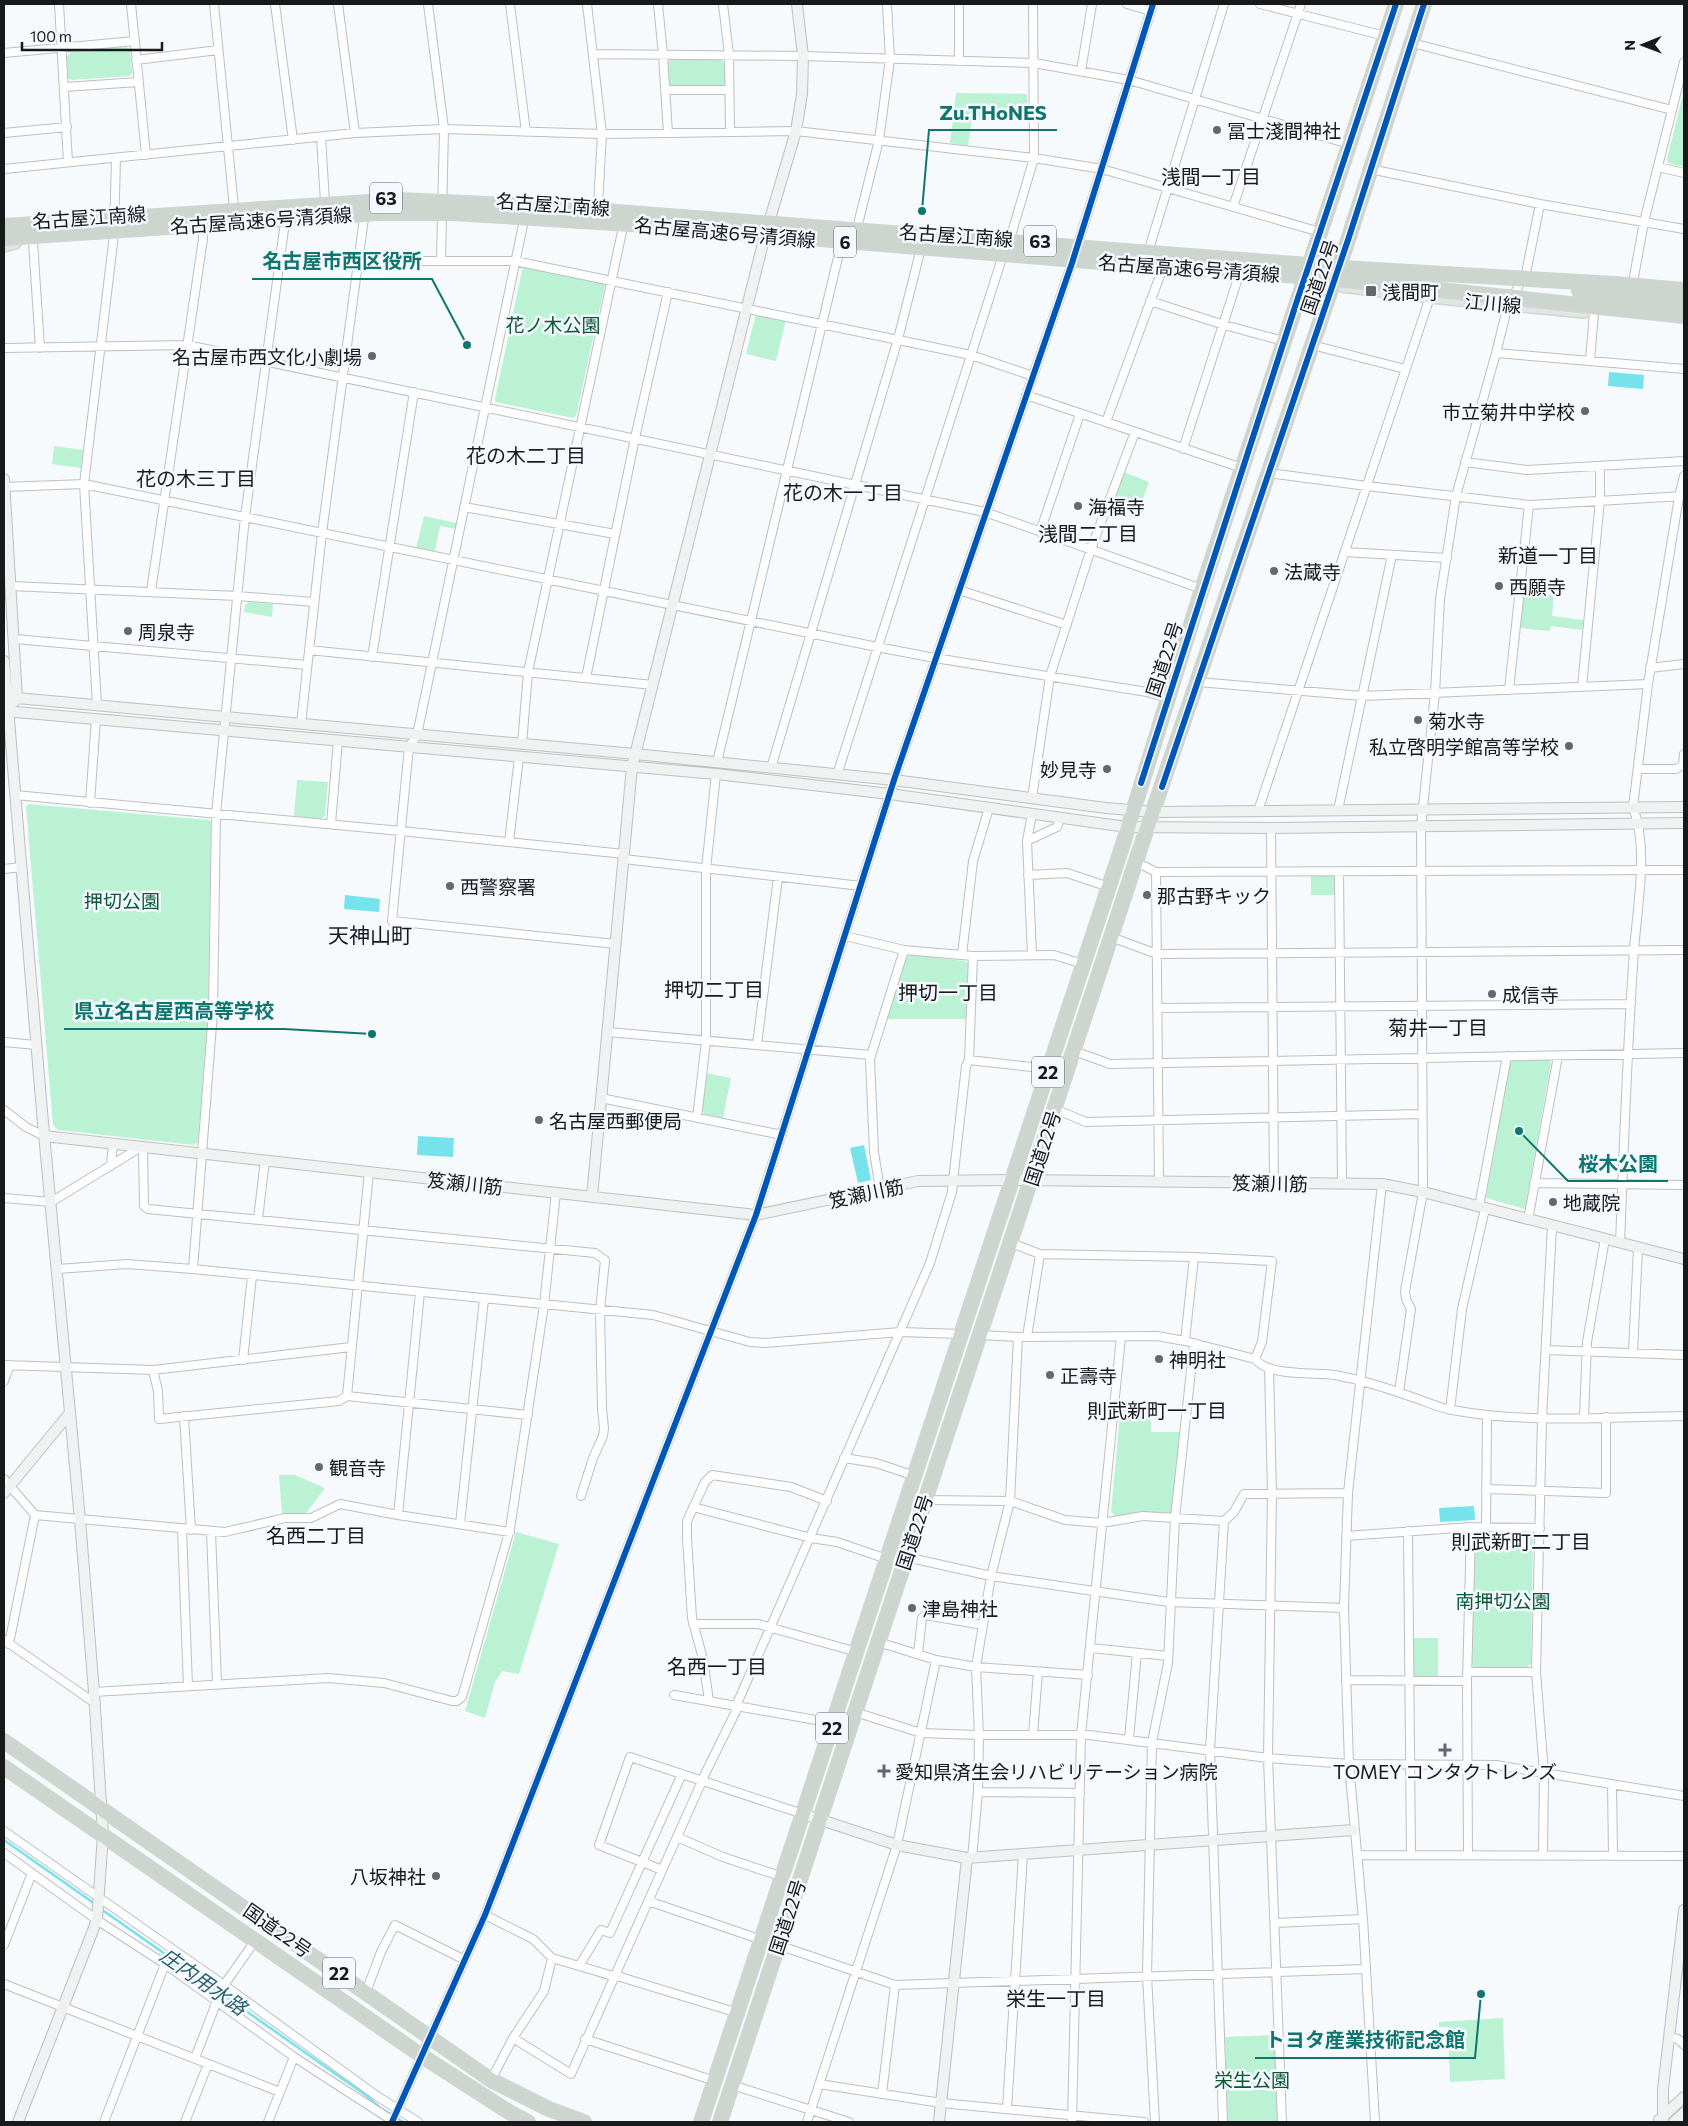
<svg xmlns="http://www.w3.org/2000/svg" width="1688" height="2126" font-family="Commissioner,'Noto Sans JP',sans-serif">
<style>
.green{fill:#bbf2d4}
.water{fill:#76e2ec}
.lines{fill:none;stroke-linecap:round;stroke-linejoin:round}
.stream{stroke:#76e2ec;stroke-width:2.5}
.street-casing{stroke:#bdbfc2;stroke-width:10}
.secondary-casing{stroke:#bdbfc2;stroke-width:12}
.primary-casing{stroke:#d2d4d5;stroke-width:14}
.highway-casing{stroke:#d2d4d5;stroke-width:16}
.street{stroke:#fefeff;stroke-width:8}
.secondary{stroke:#eff2f0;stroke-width:10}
.primary{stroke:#e1e6e2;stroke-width:11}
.highway{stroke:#cdd6ce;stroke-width:14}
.highway-bridge-casing{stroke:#d2d4d5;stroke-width:16;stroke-linecap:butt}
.highway-bridge{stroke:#cdd6ce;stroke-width:14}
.cycleway-casing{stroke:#f5f9ff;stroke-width:9}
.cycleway{stroke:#0057b8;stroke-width:6}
.poi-dot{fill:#65686a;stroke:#f5f9ff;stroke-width:2}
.labels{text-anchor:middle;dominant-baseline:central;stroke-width:5;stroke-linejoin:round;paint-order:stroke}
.shield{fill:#f5f9ff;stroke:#5a5c5f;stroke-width:1}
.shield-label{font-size:18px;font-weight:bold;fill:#17191b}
.poi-label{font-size:19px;fill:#17191b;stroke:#f5f9ff;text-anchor:start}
.street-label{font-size:19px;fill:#17191b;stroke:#f5f9ff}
.park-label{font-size:19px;fill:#0a5733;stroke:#f5f9ff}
.neighbourhood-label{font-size:20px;fill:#17191b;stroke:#f5f9ff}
.water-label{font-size:20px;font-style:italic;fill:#246066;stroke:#f5f9ff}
.quarter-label{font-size:21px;fill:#17191b;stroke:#f5f9ff}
.leader{fill:none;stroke:#0f766e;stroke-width:2}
.callout-dot{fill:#0f766e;stroke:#f5f9ff;stroke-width:2}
.callout-label{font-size:20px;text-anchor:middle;font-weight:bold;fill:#0f766e;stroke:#f5f9ff;stroke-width:5;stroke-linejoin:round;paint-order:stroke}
</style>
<rect width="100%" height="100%" fill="#f7fafd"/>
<!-- green -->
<path class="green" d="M126,47L130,50L132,73L129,76L72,80L68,78L67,56L71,52Z
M671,59L721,60L725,63V83L721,88L672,87L669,84L668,63Z
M1684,90V167L1668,163L1667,159Z
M956,93L1027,94L1028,108L998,109V121L972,118L968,146L950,143Z
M523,266L603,281L605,285L576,416L573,418L496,402L495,399Z
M756,314L786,320L776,361L746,354Z
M54,446L83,450L81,468L52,464Z
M1124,472L1149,482L1138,512L1112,502Z
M424,516L457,523L456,529L440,526L435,551L416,548Z
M1524,592L1554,595L1552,616L1584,620L1582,630L1551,626L1550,631L1520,628Z
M249,602L273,604L272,617L244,612L245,605Z
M297,780L328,782L325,816L321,819L294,816Z
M28,804L209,820L211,823L208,1012L198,1142L194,1145L58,1130L53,1125L26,807Z
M1334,874L1337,878V895H1311V875Z
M909,954L964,961L969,963L967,1019H887L906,957Z
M1514,1059H1549L1551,1063L1525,1209L1486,1198L1510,1063Z
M706,1073L731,1078L723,1118L704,1114L702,1109Z
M1151,1404V1432H1180L1172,1512L1168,1515L1117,1518L1111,1512L1121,1405Z
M279,1475H295L325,1488L306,1513L282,1514Z
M516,1532L559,1544L519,1674L502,1671L495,1682L485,1718L465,1711Z
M1481,1532L1530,1533L1533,1535L1531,1664L1525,1668H1475L1472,1664L1475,1537Z
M1411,1638H1438V1678L1415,1677L1411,1675Z
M1503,2018L1505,2079L1450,2082L1448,2027H1439V2022Z
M1275,2035L1278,2122H1228L1225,2037Z"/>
<!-- water -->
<path class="water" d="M1609,372L1644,375L1643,389L1608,386Z
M345,895L380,899L379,912L344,909Z
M418,1136L454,1138L453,1157L417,1155Z
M864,1145L871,1180L858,1183L850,1148Z
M1474,1506L1475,1520L1440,1522L1439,1508Z"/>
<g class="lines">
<!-- stream -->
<path class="stream" d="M4,1840L95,1904
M101,1909L367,2096L379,2107L403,2122"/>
<!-- street casing -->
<g class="street-casing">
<path id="street" d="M59,4L68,162
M131,4L146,155
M214,4L234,208
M275,4L293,140
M338,4L355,133
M428,4L444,129L441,261
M510,4L526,132
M587,4L602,134L598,206
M658,4L663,55L668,133
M723,4L729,55L730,132
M959,4V61
M1127,4L1151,11
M1260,4L1385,36
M1412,43L1672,110
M4,53L135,41
M593,54L803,56L1034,63L1129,80L1349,144
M136,60L218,50
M1081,71L1092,4
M65,87L138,82
M666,90H729
M4,133L67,127
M321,137L325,202
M1658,167L1684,173
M4,169L355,133L444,129L602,134L796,131L1034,158L1102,169L1320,232
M1370,169L1540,204L1684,229
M1233,207L1301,4
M524,220L417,735L409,747L392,921L616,944
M857,228L879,140L890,59L887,4
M1010,239L1034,158L1033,4
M33,242L40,348
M1149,249L1224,4
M357,261H515L971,355L1033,376
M1633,282L1644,222L1684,62
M1150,301L1224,325L1284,341
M1312,345L1405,369
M4,348L187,345L985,512L1202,589
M1496,353L1684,369
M1590,360L1594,313
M1026,395L1242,468
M1106,422L1162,270
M1183,449L1239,275
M1465,462L1527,470L1684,461
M1269,473L1367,486L1529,505L1684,496
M4,487L84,484L877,647L935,658L1147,692L1168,698
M464,507L615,534
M1040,532L1080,414
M1345,552L1447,558
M11,586L237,596L314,602
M959,590L1067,625
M151,591L203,239V229
M15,639L307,665
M309,650L653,685
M372,657L414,392
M1650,668L1684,664
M586,678L635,438L668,292
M1198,682L1362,696L1648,684
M1582,687L1600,500V466
M1509,690L1529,505
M97,705L84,484L114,235L116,158
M301,724L322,533L364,218
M522,744L528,672L623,227
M717,762L841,245
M771,768L898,339L920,252
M1638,769H1676L1683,765L1684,754
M837,775L1002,258
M15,795L401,831L624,854
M1032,798L1050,676L1091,549L1135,432
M90,803L96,719
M1338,810L1392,555
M1258,811L1430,297
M331,824L338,740
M1271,828L1274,1183
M1027,841L1057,827L1060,818
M509,842L519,757
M624,859L861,886
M1136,862L1156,872L1684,870
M4,869L21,867
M1156,872L1159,1182
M1339,872L1342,1184
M1028,875L1067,873L1109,887
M845,936L904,950L973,956L1054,955L1083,964
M1111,937L1157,954L1684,950
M962,955L973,861L989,808
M1032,955L1027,841L1032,814
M1157,1008L1631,1004
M608,1032L871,1055
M4,1042L36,1045
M757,1045L778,877
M1074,1051L1110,1064L1684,1053
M969,1060L1049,1069
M601,1098L782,1135
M1055,1109L1086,1122L1422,1114
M4,1110L26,1127L44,1136
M697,1118L706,1041V869L716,774
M143,1147L144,1206L148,1209L595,1253L605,1260L600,1311L602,1408L604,1428L603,1436L593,1458L581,1496
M111,1165L113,1144
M1534,1183L1684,1185
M880,1190L874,1152L870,1059L904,950
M4,1198L51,1202L141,1147
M1479,1207L1507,1056
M258,1219L265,1160
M1528,1220L1558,1056
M1011,1243L1040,1254
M1620,1243C1624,1146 1627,1048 1634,951C1637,907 1649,849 1633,807L1648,684L1679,497L1684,476
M58,1269L127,1264L193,1269L653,1315L750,1342L765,1343L900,1332L962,1334
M193,1269L213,1012L216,814L245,517L285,222
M980,1335L1018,1337L1157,1336L1185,1341L1255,1359C1269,1377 1315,1372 1335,1375C1362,1380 1387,1388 1412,1397C1425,1401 1439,1408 1452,1410C1528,1424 1608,1417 1684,1416
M1027,1337L1040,1254L1194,1257L1272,1261L1262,1342L1255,1359
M1185,1341L1194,1257
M1546,1350L1684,1355
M1633,1352L1638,1248
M243,1360L252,1276
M4,1365L153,1370L351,1347
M1269,1368L1272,1494L1268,1758L1282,2122
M153,1370L158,1391L159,1419L339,1401L347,1396L369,1172
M4,1381L10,1365
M1399,1392L1411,1309L1406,1299L1405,1291L1423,1192L1421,826L1435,693L1440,599L1456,496L1496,353L1508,305L1526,273L1540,204
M347,1396L528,1415
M1450,1410L1462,1309L1485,1209
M184,1416L191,1530
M1584,1417L1587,1342L1605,1239
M844,1458L876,1463L915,1476
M4,1479L35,1515L225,1532L285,1518H311L340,1504L398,1515L510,1532
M1486,1489L1606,1493V1417
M925,1500L1010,1501L1065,1520L1102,1523L1143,1516L1224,1521L1234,1512L1244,1494L1348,1493
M693,1507L811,1538L837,1542L887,1559L906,1557L991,1576L1169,1602L1344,1608
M398,1515L420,1292
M460,1524L484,1299
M1486,1527L1487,1416
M182,1529L188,1686
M1408,1531L1411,1855
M211,1532L217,1683
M1346,1536L1471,1527L1540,1528
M693,1624H758L857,1652
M4,1640L95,1703
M878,1642L936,1660L976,1667L1088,1675
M9,1644L35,1515
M1091,1648L1168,1656
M918,1654L922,1618L926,1615L983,1625
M1468,1672H1536
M1346,1680L1467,1681
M94,1692L328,1678L384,1683L452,1701H457L462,1697L510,1529L544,1305L556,1193
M674,1695L833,1723
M709,1701L703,1659L692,1618L687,1538V1521L705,1482L712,1475L791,1487L827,1501
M855,1712L921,1733L979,1735H1089L1268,1758L1349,1764L1496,1765L1684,1796
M1033,1735L1038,1672
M1129,1739L1137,1653
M702,1780L736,1711V1706L930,1263L952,1192L953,1181L966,1066L969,1060L973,956
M1612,1784L1613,1855
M978,1792L1080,1793
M4,1831L224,1985L377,2096L418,2122
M677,1837L723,1857L783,1877
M4,1853L97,1920L165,1964L294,2057L393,2121
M1357,1855L1684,1856
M1468,1855L1467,1681L1471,1527
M1543,1855L1544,1773L1536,1672L1542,1418L1552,1226
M972,1858L978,1792L979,1735L976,1667L991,1576L1010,1501L1018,1337
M662,1870L599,1845L630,1757L803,1814
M648,1901L762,1940
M485,1915L533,1939L552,1958L613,1976
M1275,1923L1363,1919
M4,1945L32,1873
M778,1945L895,1985L1366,1969
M579,1966L601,1930L610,1933L682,1774
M614,1975L738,2013
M4,1984L280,2092
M224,1985L255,1941
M366,1992L381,1952L395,1925L465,1960
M1669,2037L1678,2039L1684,2045
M513,2038L571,2074L702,1781
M585,2039L715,2081
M195,2058L217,2001
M491,2080L513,2038L544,1991L552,1958
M819,2084L941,2103L1144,2122
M732,2085L849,2122
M882,2094L895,1985
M1007,2109L1023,1854
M104,2122L165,1964
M185,2122L208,2064
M268,2122L294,2057
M392,2122L485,1915L756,1215L894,780L1072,263L1153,4
M807,2122L897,1845L936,1660
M1072,2122L1081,1735L1121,1337
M1155,2122L1147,1976L1152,1742L1168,1663L1175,1518L1194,1343
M1223,2122L1210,1750L1224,1521
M1375,2122L1363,1919L1349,1764L1344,1608L1348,1493L1382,1184"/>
</g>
<!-- secondary casing -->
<g class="secondary-casing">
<path id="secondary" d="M4,479L17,698L14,702
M4,661L43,1123L80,1520L94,1692L103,1835L97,1920L18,2122
M17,698L635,754L894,780L1106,808L1154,812L1684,807
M4,711L716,774L890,794L1127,827L1271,828L1684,823
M44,1136L756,1215L918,1181L1012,1180L1382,1184L1423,1192L1684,1259
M592,1197L632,767L764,239L796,131L802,94L803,56L797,4
M4,1493L69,1414
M803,1814L897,1845L967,1858L1354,1830
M1659,2120L1684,2097
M939,2122L967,1858
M1663,2122V2089L1684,1910
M1674,2122L1684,2113"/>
</g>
<!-- primary casing -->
<g class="primary-casing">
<path id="primary" d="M4,246L15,243
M1342,286L1430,297L1584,312"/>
</g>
<!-- highway casing -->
<g class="highway-casing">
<path id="highway" d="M1656,298L1684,301
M4,1741L491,2080L549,2109L584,2122
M4,1767L422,2056L509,2112L528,2122
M701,2122L1123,844L1202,589L1396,4
M720,2122L1141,846L1348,240L1424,4"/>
</g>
<!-- street -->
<use href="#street" class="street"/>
<!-- secondary -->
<use href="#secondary" class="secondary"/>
<!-- primary -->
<use href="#primary" class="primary"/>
<!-- highway -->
<use href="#highway" class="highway"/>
<!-- highway-bridge casing -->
<g class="highway-bridge-casing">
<path id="highway-bridge" d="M4,226L400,200L552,207L1360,269L1615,284L1684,290
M4,238L379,213H452L662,226L1100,262L1226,270L1356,281L1684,316
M1578,291L1656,298"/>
</g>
<!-- highway-bridge -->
<use href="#highway-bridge" class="highway-bridge"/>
<!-- cycleway casing -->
<g class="cycleway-casing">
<path id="cycleway" d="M1141,783L1296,304L1396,4
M1162,787L1348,240L1424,4
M392,2122L485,1915L756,1215L894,780L1072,263L1153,4"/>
</g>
<!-- cycleway -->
<use href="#cycleway" class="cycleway"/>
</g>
<!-- markers -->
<g class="poi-dot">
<circle cx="1217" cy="130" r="5"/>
<rect x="1365" y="285" width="12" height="12" rx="2.5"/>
<circle cx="372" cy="356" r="5"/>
<circle cx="1585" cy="411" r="5"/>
<circle cx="1078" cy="506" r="5"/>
<circle cx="1274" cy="571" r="5"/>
<circle cx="1499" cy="586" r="5"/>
<circle cx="128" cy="631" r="5"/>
<circle cx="1418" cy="720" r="5"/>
<circle cx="1569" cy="746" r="5"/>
<circle cx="1107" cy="769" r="5"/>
<circle cx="450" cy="886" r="5"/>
<circle cx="1147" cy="895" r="5"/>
<circle cx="1492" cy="994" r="5"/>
<circle cx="539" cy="1120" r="5"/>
<circle cx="1553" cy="1202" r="5"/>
<circle cx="1159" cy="1359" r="5"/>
<circle cx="1050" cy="1375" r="5"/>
<circle cx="319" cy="1467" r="5"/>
<circle cx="912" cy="1608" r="5"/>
<path d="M1442.5 1742.5h5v5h5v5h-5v5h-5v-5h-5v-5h5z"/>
<path d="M881.5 1763.5h5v5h5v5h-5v5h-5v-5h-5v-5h5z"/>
<circle cx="436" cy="1876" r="5"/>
</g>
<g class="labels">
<!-- shield labels -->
<g class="shield">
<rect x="370" y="182.5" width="32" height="31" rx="4"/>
<rect x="1024" y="225.5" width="32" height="31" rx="4"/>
<rect x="834" y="226.5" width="22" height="31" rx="4"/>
<rect x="1032" y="1056.5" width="32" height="31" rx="4"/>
<rect x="816" y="1712.5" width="32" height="31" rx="4"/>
<rect x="323" y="1957.5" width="32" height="31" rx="4"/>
</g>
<g class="shield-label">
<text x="386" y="198">63</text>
<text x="1040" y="241">63</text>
<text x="845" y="242">6</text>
<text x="1048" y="1072">22</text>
<text x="832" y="1728">22</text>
<text x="339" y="1973">22</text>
</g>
<!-- poi labels -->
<g class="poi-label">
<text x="1227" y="130">冨士淺間神社</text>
<text x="1382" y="291">浅間町</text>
<text x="362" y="356" text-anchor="end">名古屋市西文化小劇場</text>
<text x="1575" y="411" text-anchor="end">市立菊井中学校</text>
<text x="1088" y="506">海福寺</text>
<text x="1284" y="571">法蔵寺</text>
<text x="1509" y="586">西願寺</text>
<text x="138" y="631">周泉寺</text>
<text x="1428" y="720">菊水寺</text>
<text x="1559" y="746" text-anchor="end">私立啓明学館高等学校</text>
<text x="1097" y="769" text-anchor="end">妙見寺</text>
<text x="460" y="886">西警察署</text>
<text x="1157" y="895">那古野キック</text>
<text x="1502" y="994">成信寺</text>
<text x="549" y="1120">名古屋西郵便局</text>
<text x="1563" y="1202">地蔵院</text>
<text x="1169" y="1359">神明社</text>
<text x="1060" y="1375">正壽寺</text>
<text x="329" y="1467">観音寺</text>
<text x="922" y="1608">津島神社</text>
<text x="895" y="1771">愛知県済生会リハビリテーション病院</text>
<text x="1445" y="1771" text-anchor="middle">TOMEY コンタクトレンズ</text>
<text x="426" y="1876" text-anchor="end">八坂神社</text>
</g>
<!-- street labels -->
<g class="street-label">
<text transform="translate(553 204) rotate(4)">名古屋江南線</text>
<text transform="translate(89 217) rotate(-4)">名古屋江南線</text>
<text transform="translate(261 220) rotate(-4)">名古屋高速6号清須線</text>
<text transform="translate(725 232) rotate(5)">名古屋高速6号清須線</text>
<text transform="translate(956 235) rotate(4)">名古屋江南線</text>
<text transform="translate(1189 268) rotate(4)">名古屋高速6号清須線</text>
<text transform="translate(1319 277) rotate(-71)">国道22号</text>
<text transform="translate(1493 303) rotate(5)">江川線</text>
<text transform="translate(1164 659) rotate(-72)">国道22号</text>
<text transform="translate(1042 1148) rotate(-72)">国道22号</text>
<text transform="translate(465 1183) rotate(6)">笈瀬川筋</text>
<text transform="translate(1270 1183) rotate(1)">笈瀬川筋</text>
<text transform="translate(866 1193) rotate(-12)">笈瀬川筋</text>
<text transform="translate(914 1532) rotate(-72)">国道22号</text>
<text transform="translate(787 1917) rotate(-72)">国道22号</text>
<text transform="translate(278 1930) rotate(35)">国道22号</text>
</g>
<!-- park labels -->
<g class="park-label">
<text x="553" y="324">花ノ木公園</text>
<text x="122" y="900">押切公園</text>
<text x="1503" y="1600">南押切公園</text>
<text x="1252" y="2079">栄生公園</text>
</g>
<!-- neighbourhood labels -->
<g class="neighbourhood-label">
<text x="1211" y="176">浅間一丁目</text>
<text x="526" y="455">花の木二丁目</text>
<text x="196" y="478">花の木三丁目</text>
<text x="843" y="492">花の木一丁目</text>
<text x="1088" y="533">浅間二丁目</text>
<text x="1548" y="555">新道一丁目</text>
<text x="714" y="989">押切二丁目</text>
<text x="948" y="992">押切一丁目</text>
<text x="1438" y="1027">菊井一丁目</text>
<text x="1157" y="1410">則武新町一丁目</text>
<text x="316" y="1535">名西二丁目</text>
<text x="1521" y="1541">則武新町二丁目</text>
<text x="717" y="1666">名西一丁目</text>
<text x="1056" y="1998">栄生一丁目</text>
</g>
<!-- water labels -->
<g class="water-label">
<text transform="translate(204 1981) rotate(35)">庄内用水路</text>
</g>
<!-- quarter labels -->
<g class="quarter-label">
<text x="370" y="934">天神山町</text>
</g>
</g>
<!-- callouts -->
<path class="leader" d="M922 211L929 130H1057M467 345L432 279H252M372 1034L284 1029H64M1519 1131L1568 1181H1668M1481 1994L1475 2058H1255"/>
<g class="callout-dot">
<circle cx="922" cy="211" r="5"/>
<circle cx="467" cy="345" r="5"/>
<circle cx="372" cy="1034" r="5"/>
<circle cx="1519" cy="1131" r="5"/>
<circle cx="1481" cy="1994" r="5"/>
</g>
<g class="callout-label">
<text x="993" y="120">Zu.THoNES</text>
<text x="342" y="268">名古屋市西区役所</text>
<text x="174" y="1018">県立名古屋西高等学校</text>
<text x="1618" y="1171">桜木公園</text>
<text x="1365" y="2047">トヨタ産業技術記念館</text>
</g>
<!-- border -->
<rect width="1688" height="2126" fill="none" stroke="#17191b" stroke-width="10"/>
<!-- north arrow -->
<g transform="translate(1643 45) rotate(269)" stroke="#f5f9ff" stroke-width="4" paint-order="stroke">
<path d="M0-4L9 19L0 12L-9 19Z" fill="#17191b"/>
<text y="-8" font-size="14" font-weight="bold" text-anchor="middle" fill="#17191b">N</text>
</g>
<!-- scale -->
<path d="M22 42v8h140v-8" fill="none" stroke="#17191b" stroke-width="2.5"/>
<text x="30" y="42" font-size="15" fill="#17191b" stroke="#f5f9ff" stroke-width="4" paint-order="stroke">100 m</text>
</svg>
